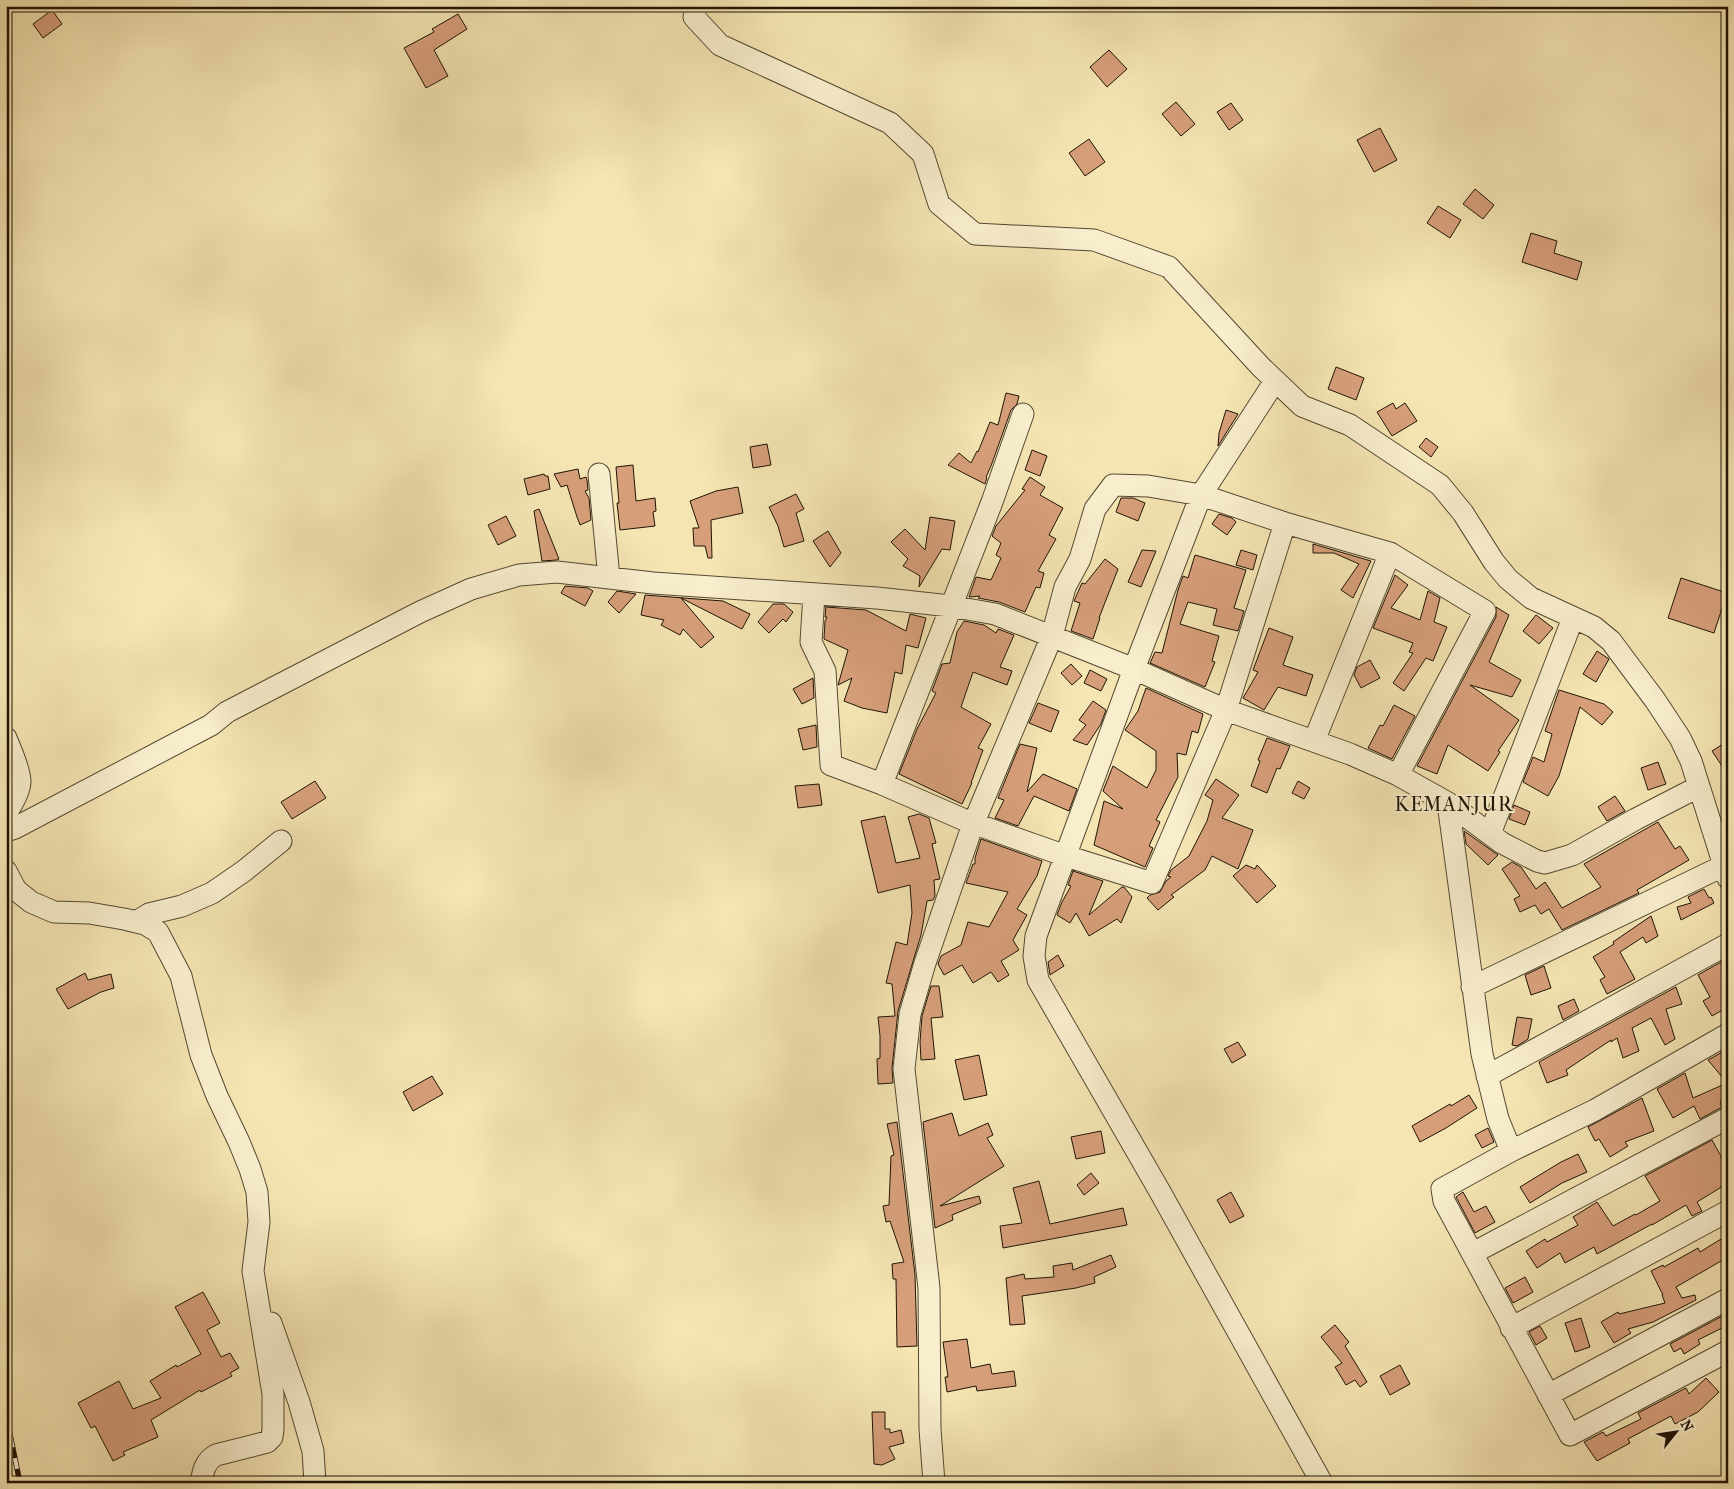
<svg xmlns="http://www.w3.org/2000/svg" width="1734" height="1489" font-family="'IM FELL French Canon',serif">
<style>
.building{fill:#d69f7a;stroke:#1f1406}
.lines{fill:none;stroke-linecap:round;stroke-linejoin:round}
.minor-casing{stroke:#544831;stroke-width:23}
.minor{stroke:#f8eecd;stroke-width:21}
.rail-casing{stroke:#1f1406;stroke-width:5.5}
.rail{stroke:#f8eecd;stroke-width:4;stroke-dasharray:11;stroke-linecap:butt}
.labels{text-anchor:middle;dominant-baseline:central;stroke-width:4;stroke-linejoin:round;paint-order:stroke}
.quarter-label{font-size:20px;letter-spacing:1px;fill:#1f1406;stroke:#f8eecd}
</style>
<rect width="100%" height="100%" fill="#f4e5b2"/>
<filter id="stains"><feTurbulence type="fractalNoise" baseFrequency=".004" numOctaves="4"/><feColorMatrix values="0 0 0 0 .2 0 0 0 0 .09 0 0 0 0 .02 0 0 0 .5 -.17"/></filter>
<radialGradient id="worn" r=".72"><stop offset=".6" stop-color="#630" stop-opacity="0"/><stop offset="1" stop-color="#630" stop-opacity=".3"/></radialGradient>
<!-- building -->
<path class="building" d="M52,10L62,24L43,38L33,24Z
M458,14L467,29L434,50L448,76L426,88L404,48L434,32L432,29Z
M1109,50L1127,69L1107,87L1090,67Z
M1176,102L1195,124L1181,136L1162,114Z
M1231,103L1243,120L1229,130L1217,112Z
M1380,128L1397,160L1374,172L1357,140Z
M1089,139L1105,162L1085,176L1069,153Z
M1475,189L1494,205L1483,219L1463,204Z
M1438,206L1461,220L1450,238L1427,223Z
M1531,233L1557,241L1554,253L1582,262L1577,280L1522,262Z
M1336,367L1364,378L1356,400L1328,389Z
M1006,393L1019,396L1017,404L1011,410L991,466L986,477L987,478L985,484L948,465L959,453L971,463L977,451L978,452L990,422L998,425Z
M1393,403L1396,409L1405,403L1417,421L1392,436L1377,412Z
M1226,410L1238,414L1218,446L1219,433Z
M1426,438L1438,447L1431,457L1419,447Z
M767,444L771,465L753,468L750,447Z
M1032,450L1047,456L1040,476L1025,470Z
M633,465L636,501L655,498L656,511L653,512L655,526L620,530L617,503H619L616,467Z
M578,469L580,479L586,477L587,480L588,490L585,491L589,498L591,520L580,525L577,517L567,485L561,487L554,474Z
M544,474L545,476H548L550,489L528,495L524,479Z
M1030,477L1045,487L1040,495L1063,508L1049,535L1056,539L1038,571L1044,573L1040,588L1036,587L1025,612L999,602L978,598L980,596L969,597L976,577L991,580L1001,558L996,555L1001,543L992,536L996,526L1025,490L1022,489Z
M738,487L743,513L711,520L712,558H708L705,546H694L693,528H699L690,501L716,491Z
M796,494L804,509L796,513L804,541L784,547L778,526L769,507Z
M1121,498H1133L1145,503L1138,521L1116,512Z
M539,509L559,559L557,560L542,561L534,511Z
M1219,514L1232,518L1236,522L1227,535L1212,524Z
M506,516L516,536L498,545L488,525Z
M930,517L955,521L950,550L942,549L919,587L920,576L903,566L908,559L891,542L905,529L925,550Z
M828,531L841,553L830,567L813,541Z
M1313,544L1371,561L1353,598L1341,590L1359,564L1334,553H1313Z
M1142,550L1156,551L1141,587L1128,582Z
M1241,550L1257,555L1253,570L1236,565Z
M1195,555L1246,570L1234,608L1244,611L1238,631L1213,625L1217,609L1188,602L1180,624L1219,636L1212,661L1215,662L1205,687L1150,663L1155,652L1162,653L1178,590L1183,576L1188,578Z
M1105,559L1118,569L1099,618H1100L1093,639L1071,631L1080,603L1074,601L1082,583L1085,584Z
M1395,575L1408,585L1391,608L1420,620L1428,591L1440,598L1434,622L1447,627L1433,661L1426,658L1404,691L1393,683L1413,653L1409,652L1413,643L1373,628Z
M1681,578L1727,593L1714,633L1668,618Z
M565,586L588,588L593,591L585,606L561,593Z
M617,591L636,594L619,613L608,602Z
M645,595L723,601L750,614L742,629L681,598L714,637L701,648L683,629L680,635L661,625L664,620L641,615Z
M773,604H784L793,612L786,622L783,619L769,633L758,622Z
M826,607L866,610L906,631L910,614L926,618L918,648L906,645L902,674L895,672L887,713L862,708L844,701L852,678L838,685L848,650L824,639L825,621L827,617H825Z
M1496,607L1509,615L1489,662L1521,680L1512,697L1470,685L1519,720L1498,751L1500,752L1488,771L1448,745L1437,774L1417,766L1496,617Z
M1536,615L1553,628L1539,644L1523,631Z
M964,621L984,625L996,633L998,629L1014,635L1000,667L1012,671L1007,685L973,672L961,707L991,724L978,748L983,750L971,783H972L962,804L899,774L917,729L936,693L932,691L942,664L950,663L957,632Z
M1269,628L1293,637L1283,665L1313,675L1306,696L1278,687L1264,710L1243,698L1258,672L1253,670Z
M1597,651L1609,659L1596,682L1583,674Z
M1370,660L1380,678L1361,688L1354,675L1357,667Z
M1071,664L1082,676L1072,685L1061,673Z
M1090,670L1107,679L1101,691L1084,683Z
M813,678L814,698L802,704L793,689Z
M1146,688L1203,714L1198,733L1192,731L1186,755L1177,753L1178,777L1156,820L1160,822L1149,846L1153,848L1145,867L1094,845L1104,801L1123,809L1103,791L1113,766L1147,788L1156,770V751L1125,730L1138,711Z
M1559,690L1604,704L1613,712L1602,725L1580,707L1559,776L1548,796L1523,782L1533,757L1544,762L1552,734L1545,731Z
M1093,701L1106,710L1101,724L1087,745L1073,740L1086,725L1079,720Z
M1038,703L1059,711L1051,732L1029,723Z
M1394,705L1415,716L1392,759L1368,748L1380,725L1383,726Z
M816,725L817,747L803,750L798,729Z
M1267,738L1290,746L1280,769L1277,768L1267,793L1251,786L1260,761L1258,760Z
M1728,741V775L1712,751Z
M1020,744L1037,748L1027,792L1043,774L1077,789L1069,811L1034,796L1018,826L995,818L1004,800L998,798Z
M1658,762L1666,784L1648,790L1641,768Z
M1216,779L1239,795L1222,818L1253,830L1238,869L1212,856L1205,870L1171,895L1174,897L1158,910L1147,898L1150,895L1160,892L1166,881L1171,877L1168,876L1171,870L1189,856L1207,821L1213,800L1205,795Z
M315,781L326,798L292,819L281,802Z
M1298,781L1310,788L1304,799L1292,793Z
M819,784L822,805L798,808L795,786Z
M1615,796L1625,811L1607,821L1598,807Z
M1514,805L1530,812L1525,825L1509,819Z
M919,814L929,818L936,843L932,844L940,879L934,880L935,896L933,900L927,901L921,935L898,1011L892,1068L893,1083L878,1084L877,1059L880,1058V1036L878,1017L895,1016L892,984L886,983L896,942L907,945L912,913L910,885L878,893L861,821L885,816L896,863L920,858L908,817Z
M1658,822L1675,849L1680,846L1689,860L1637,890L1639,893L1562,930L1549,909L1541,914L1535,905L1520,912L1514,899L1520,896L1502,869L1512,862L1521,867L1536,889L1545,882L1562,908L1601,887L1584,864Z
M1464,831L1498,855L1488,865L1466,844Z
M981,839L1042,861L1037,876L1017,909L1027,915L1013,940L1019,950L1001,961L1009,975L998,982L991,972L973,983L962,965L944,975L938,964L941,956L961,945L968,922L989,927L1008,892L966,883L973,864H975V858Z
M1246,865L1255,869L1257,865L1276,886L1257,903L1233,876Z
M1073,871L1103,881L1089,915L1122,887H1124L1132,897L1121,923L1117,919L1089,936L1076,913L1070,923L1057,915L1062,902L1071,886L1068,885Z
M1704,889L1709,898L1711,897L1714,903L1681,920L1677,907L1691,903L1688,897Z
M1651,916L1658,936L1646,943L1643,937L1620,952L1635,979L1607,994L1600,980L1605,977L1593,957L1614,944L1613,942Z
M1058,955L1064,966L1050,975L1048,962Z
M1728,958V1007L1712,1016L1703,1001L1710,997L1698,975Z
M1544,966L1551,988L1531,995L1525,975Z
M85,973L88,980L111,974L114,988L101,992L68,1009L56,989Z
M931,986H939L943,1017L931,1018L935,1059L921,1060L920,1042L922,1016Z
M1676,987L1682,1004L1666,1009L1675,1039L1665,1045L1651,1018L1632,1028L1639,1051L1623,1058L1617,1038L1611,1042V1040L1566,1070L1568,1075L1547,1083L1539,1062Z
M1574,999L1579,1011L1563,1020L1558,1006Z
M1517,1017L1532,1019L1528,1039L1517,1046L1512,1045Z
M1238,1042L1246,1055L1232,1063L1224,1049Z
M1728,1049V1098L1720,1102L1722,1107L1700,1119L1694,1106L1673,1118L1657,1089L1685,1073L1693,1098L1727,1083L1708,1060Z
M979,1055L987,1095L964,1100L955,1060Z
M432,1076L443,1094L413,1111L403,1092Z
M1469,1095L1477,1108L1446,1128L1420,1142L1412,1126L1450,1104L1451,1106Z
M1642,1098L1654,1131L1625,1142L1628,1146L1610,1157L1599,1139L1595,1141L1588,1127Z
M952,1113L959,1136L988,1123L993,1135L987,1138L1004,1166L940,1206L979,1196L981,1203L952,1215L953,1220L935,1228L923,1122Z
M897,1122L915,1275L917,1346L897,1347L896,1279H893L892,1264L904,1262L890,1221L886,1222L883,1206L889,1205L891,1156L894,1155L887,1124Z
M1488,1128L1494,1142L1482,1148L1475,1135Z
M1101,1131L1105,1153L1076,1159L1071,1137Z
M1712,1140L1728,1169V1183L1697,1202L1702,1211L1692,1216L1686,1205L1652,1225V1224L1597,1254L1594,1247L1565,1263L1560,1253L1537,1268L1526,1251L1545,1239L1547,1242L1578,1225L1573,1217L1597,1202L1613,1226L1635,1214L1636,1215L1660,1201L1645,1176Z
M1578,1154L1587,1172L1562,1183L1530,1203L1520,1187L1561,1162Z
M1091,1173L1099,1183L1084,1195L1077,1185Z
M1039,1181L1050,1224L1123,1208L1127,1225L1003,1248L1000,1226L1022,1223L1013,1188Z
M1231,1192L1244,1216L1230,1223L1217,1200Z
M1463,1192L1474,1212L1486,1206L1495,1222L1475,1233L1456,1197Z
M1721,1239L1728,1249V1257L1676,1287L1682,1298L1695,1295L1696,1300L1653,1322L1628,1329L1631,1333L1614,1343L1601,1322L1618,1312L1619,1314L1665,1303L1662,1295H1663L1651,1271L1663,1265L1664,1267L1698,1248L1700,1252Z
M1111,1255L1116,1267L1094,1277L1095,1283L1076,1288L1022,1296L1025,1324L1010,1325L1006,1278L1024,1274L1025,1279L1054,1277L1053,1266L1072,1263L1073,1270Z
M1525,1277L1533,1292L1513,1303L1505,1288Z
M203,1292L220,1323L207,1330L221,1357L230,1353L239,1368L230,1373L232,1376L201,1392L200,1390L151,1420L158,1437L123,1452L125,1455L113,1461L95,1426L91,1428L78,1403L119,1381L133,1409L161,1398L150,1381L176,1365L177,1367L201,1354L175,1307Z
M1728,1313V1325L1698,1340L1700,1344L1684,1354L1681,1348L1674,1352L1670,1344Z
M1581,1318L1590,1347L1575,1352L1565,1323Z
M1335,1325L1349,1342L1345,1346L1367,1382L1360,1387L1355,1380L1346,1385L1335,1367L1342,1363L1321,1337Z
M1540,1326L1547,1338L1536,1345L1529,1332Z
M967,1339L971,1368L990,1364L992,1374L1014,1371L1016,1386L977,1391L976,1386L947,1392L945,1377H948L943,1342Z
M1400,1365L1410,1384L1390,1395L1380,1376Z
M1706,1378L1719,1392L1698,1412L1675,1424L1671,1416L1628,1439L1630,1443L1597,1461L1584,1442L1603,1432L1606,1436L1641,1419L1638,1413L1686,1388L1689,1394Z
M872,1412H885V1429H890V1433L901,1430L904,1443L889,1447L895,1459L882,1465L874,1464Z"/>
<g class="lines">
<!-- minor casing -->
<g class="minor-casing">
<path id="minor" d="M696,6L694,17L720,45L890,123L923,154L939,204L975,234L1094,240L1169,267L1261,367L1302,406L1350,425L1440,485L1463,513L1494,562L1508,579L1531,598L1594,627L1611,641L1655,700L1680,738L1691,761L1728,878
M1275,381L1201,495L1134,669L1036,936L1034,956L1038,980L1159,1190L1322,1483
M599,474L609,578
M814,594L811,642L825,671L831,765L882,784L967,821L1066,856L1152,883L1226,710L1285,523
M6,738C11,751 19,766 20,781C20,792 11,805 6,815
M1314,741L1390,553
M882,784L992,502L1023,414
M1448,803L1482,1054L1498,1119L1511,1151L1442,1189L1444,1201L1570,1435L1728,1351
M6,831L15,828L211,725L227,712L420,612L471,589L519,575L557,572L653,583L877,598L950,606L995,614L1134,669L1226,710L1350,754L1398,775L1448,803L1502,843L1537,861L1545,863L1572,855L1636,819L1698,787
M1490,834L1573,618
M6,871L16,890L31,902L54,912L89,913L124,919L145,924L158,932L181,976L201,1055L217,1096L239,1142L250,1169L257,1192L259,1222L253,1271L273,1394V1429L272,1437L267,1442L216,1455C205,1461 203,1471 201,1483
M136,922L149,914L182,906L212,893L244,871L281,841
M1472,987L1723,866
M1487,1076L1728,944
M1511,1151L1595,1110L1728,1034
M1473,1253L1728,1118
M271,1323L299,1402L313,1451L315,1483
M1511,1328L1728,1211
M1548,1395L1728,1299
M934,1483L930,1429L929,1288L904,1069L910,1014L925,963L972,827L1052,636L1065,587L1080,559L1095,509L1113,485L1148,486L1201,495L1285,523L1390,553L1485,611L1398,775"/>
</g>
<!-- minor -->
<use href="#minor" class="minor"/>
<!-- rail casing -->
<g class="rail-casing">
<path id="rail" d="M6,1415L20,1483"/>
</g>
<!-- rail -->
<use href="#rail" class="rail"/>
</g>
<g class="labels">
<!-- quarter labels -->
<g class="quarter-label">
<text x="1454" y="804">KEMANJUR</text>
</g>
</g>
<!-- margin -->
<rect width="1734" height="1489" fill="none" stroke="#f4e5b2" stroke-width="25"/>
<rect x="8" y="8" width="1719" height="1474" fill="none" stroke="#1f1406" stroke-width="2.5"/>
<rect x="12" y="12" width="1709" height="1464" fill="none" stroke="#1f1406"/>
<!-- north arrow -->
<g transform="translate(1676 1432) rotate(60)" stroke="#f8eecd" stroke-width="4" paint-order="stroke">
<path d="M0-4L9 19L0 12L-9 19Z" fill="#1f1406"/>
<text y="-8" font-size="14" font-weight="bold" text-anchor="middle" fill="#1f1406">N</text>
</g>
<rect width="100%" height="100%" filter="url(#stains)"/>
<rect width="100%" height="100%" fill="url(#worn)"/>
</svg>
